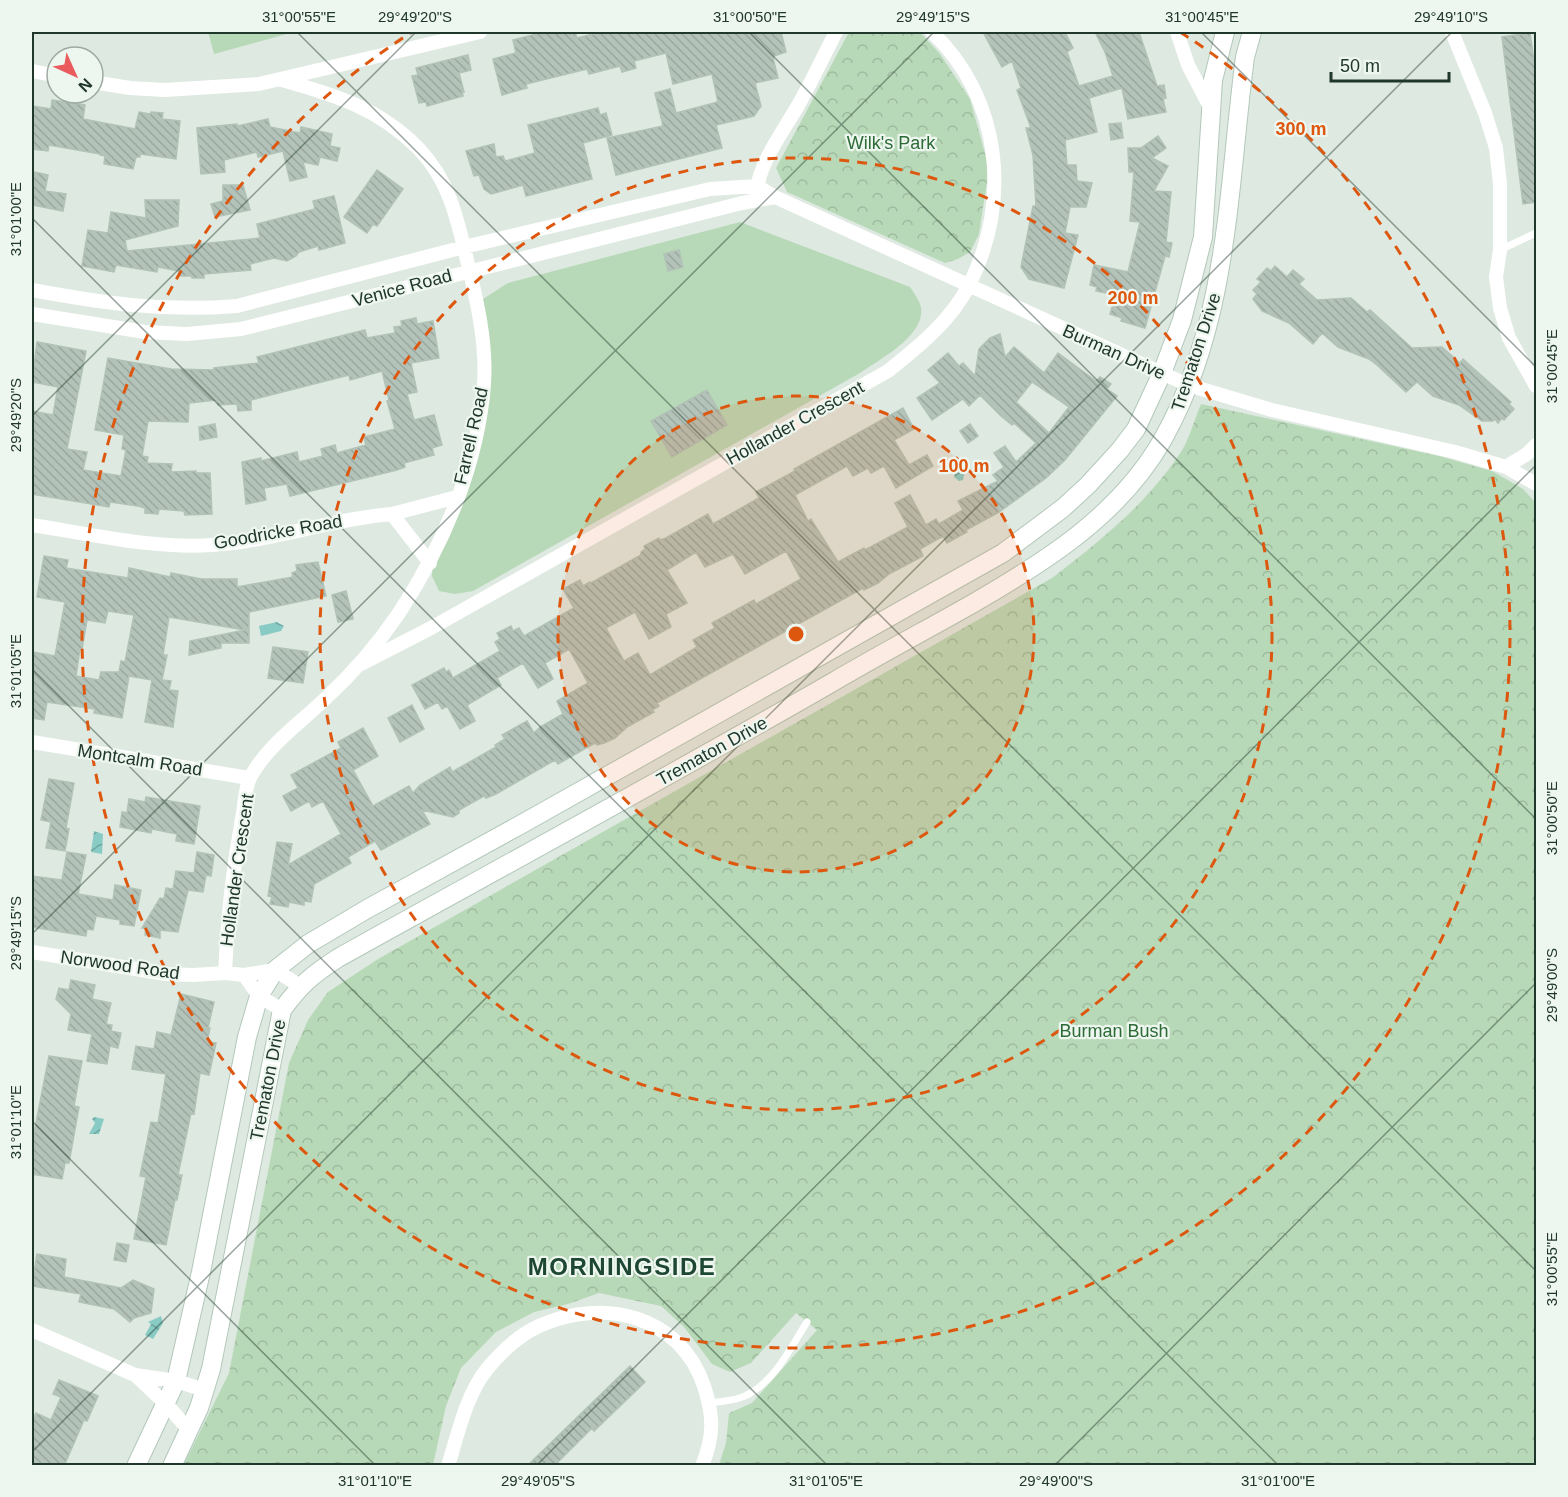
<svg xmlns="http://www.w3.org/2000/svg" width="1568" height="1497" font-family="Helvetica,sans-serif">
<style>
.park{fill:url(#park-crowns)}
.garden{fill:#b8d9b8}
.water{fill:url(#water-waves)}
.building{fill:url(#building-back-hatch);stroke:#b1c2b6;stroke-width:1.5;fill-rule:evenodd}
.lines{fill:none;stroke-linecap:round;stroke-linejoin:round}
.secondary-casing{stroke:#b2c8ba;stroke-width:20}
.lane{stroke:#fff;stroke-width:7}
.street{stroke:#fff;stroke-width:14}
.secondary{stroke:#fff;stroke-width:18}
.ticks{fill:none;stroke:#20372b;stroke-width:1.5;stroke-opacity:0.45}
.ring{fill:none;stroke:#de570e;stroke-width:3;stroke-dasharray:10 8}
.labels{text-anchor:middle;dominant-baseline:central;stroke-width:4.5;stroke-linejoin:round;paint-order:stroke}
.park-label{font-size:18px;fill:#2d6b36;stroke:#eef6f0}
.street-label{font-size:18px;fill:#20372b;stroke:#eef6f0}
.district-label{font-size:24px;font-weight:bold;letter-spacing:1.5px;fill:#1e4733;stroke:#eef6f0}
.centre{fill:#de570e;stroke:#eef6f0;stroke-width:3}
.ring-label{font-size:18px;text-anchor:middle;font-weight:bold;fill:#de570e;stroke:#eef6f0;stroke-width:4.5;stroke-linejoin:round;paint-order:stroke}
.neatline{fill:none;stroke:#20372b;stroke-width:2}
.ticks-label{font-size:15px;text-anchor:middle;fill:#20372b}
</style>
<defs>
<pattern id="park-crowns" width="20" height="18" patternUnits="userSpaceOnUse" patternTransform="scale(1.5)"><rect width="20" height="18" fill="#b8d9b8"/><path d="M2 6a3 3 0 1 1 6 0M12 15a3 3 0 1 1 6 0" fill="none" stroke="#9ebb9e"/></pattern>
<pattern id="water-waves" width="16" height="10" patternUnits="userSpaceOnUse" patternTransform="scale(1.5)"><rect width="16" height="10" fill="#88cbc5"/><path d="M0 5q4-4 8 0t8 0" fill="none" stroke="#6fa6a0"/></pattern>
<pattern id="building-back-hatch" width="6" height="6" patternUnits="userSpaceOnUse" patternTransform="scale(1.5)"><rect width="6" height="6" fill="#b4c3b9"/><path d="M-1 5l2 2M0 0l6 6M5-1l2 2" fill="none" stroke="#9aa89f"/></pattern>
</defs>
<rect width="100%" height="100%" fill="#dee9e1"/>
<!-- park -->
<path class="park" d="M849,32H920L940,54L970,99L989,168L979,234L970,252L958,259L945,263L787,192L776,168Z
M1201,404L1439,456L1492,471L1523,489L1536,503V1465H719L726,1443L729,1413L752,1403L817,1330L796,1313L751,1363L730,1372L712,1364L684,1327L661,1306L599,1293L568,1304L534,1312L496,1332L461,1368L446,1406L433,1465L183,1466L229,1373L289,1063L308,1020L328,992L378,959L1052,578C1099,542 1145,505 1179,455C1189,441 1194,420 1201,404Z"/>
<!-- garden -->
<path class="garden" d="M208,32H294L214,54Z
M740,222L910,287C914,293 920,301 921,308C925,336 880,359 860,373L473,591L455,594L439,591L432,576L433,552L481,409L483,299L508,283Z"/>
<!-- water -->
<path class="water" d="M961,460L967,462L963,480L959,481L954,477L958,463Z
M277,622L284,626L281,631L261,636L259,626Z
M94,831L103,834L102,854L91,852Z
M94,1117L104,1119L99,1134H89L95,1123L92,1119Z
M161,1316L163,1323L153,1339L145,1335L151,1324L148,1322Z"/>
<!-- building -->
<path class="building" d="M544,32H575L577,38L601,32H781L786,52L774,56L773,58L778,78L755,83L761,106L754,116L716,125L722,148L616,175L607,138L663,126L655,93L670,89L676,113L718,102L712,74L673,84L666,53L634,61L636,68L622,72L620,66L589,74L587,69L526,84L527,88L502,95L493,59L516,53L513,40Z
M983,32H1065L1073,48L1067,52L1079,86L1113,76L1105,52L1095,32H1139L1157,86L1164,85L1166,98L1163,99L1166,112L1128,119L1122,88L1089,98L1097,132L1065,140L1067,165H1076L1077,181L1092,183L1086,207H1070L1065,233L1078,235L1064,288L1029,279L1021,267L1033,206H1036L1033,155L1026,128H1031L1017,90L1021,88L1012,61L1002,67Z
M1530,33L1534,61H1536V202L1523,204L1502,37Z
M468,55L471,70L459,73L464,92H462L463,96L427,106L426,102L419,103L412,76L418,75L416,68Z
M52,100L85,105L83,119L135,129L139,112L150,114L151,112L163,113L162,119L180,121L176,159L140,154V157H136L133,169L104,164L105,156L100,155V154L49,145L48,151L32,149V106L51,109Z
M598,108L600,115L606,113L612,135L583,143L592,179L526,196L523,185L491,194L484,189L479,175L474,176L466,151L494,144L496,157L503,156L505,161L535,153L528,125Z
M268,119L270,127L300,133L301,127L332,134L330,146L340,148L337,161L320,157L318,165L303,162L307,177L290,181L283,151L258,157L257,152L224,160L225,172L201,174L197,128L237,124L238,126Z
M1121,123L1123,138L1111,140L1109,124Z
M1158,136L1166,148L1152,158L1168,166L1154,191L1171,192L1166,242L1172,243L1169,257L1165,256L1145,328L1121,321L1122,318L1110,314L1116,295L1096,291L1097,287L1090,285L1094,265L1128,272L1140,222L1130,221L1134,172H1129L1128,148H1141Z
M377,170L403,189L377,226L373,224L367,233L344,217Z
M34,172L48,175L45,191L66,194L63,211L32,205Z
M223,185H243L250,210L215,217L211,204L223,201Z
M334,196L345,243L319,250L318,246L299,252L296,256L287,261L274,258L250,264L251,270L204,274V278H192V276H180L179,271L158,267L157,272L116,265L114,272L82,266L88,230L108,233L111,212L146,218L145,200H179L178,226L125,240L127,251L260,238L257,224L315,209L313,201Z
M679,250L683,267L668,271L664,254Z
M1275,266L1287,277L1293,270L1304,279L1299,284L1317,300L1351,298L1367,312L1370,310L1412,348L1442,347L1460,363L1463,359L1511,402L1509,404L1514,409L1504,420L1502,418L1498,423L1495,419L1493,421H1482L1459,405L1433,396L1417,382L1406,392L1377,365L1369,359L1338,347L1322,333L1313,344L1289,323L1262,311L1253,299L1257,294L1253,290L1261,282L1257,279L1267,268L1271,271Z
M416,318L417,324L433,321L439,358L411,363L417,392L407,394L414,420L434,415L442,445L432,448L434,455L404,463L405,467L397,470L290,496L287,484L264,488L266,500L246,504L242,462L261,458V461L297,452L299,462L323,456L321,449L335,445L337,453L366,445L364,437L395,429L387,401L389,400L382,371L350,380L349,375L251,400V410L238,411L237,404L218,405L217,400L189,403L188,422L148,421L142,456L148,457L147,463L172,464L171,472L196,471V473H210L212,514L185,515L184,511L159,509L158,514L145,513V508L138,506L110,502L109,507L32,494V411L53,415L58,387L32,382L37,342L86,351L67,449L87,452L83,470L121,476L126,450L122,449L124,435L95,430L108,358L171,369L214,370V368L259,363L257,357L365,330L367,338L395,333L394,327L402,326L401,321Z
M1000,334L1005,357L1014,347L1044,373L1058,353L1096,381L1100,377L1111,384L1107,389L1117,396L1065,460L1046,478L999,512L966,530L967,532L947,543L943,536L920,549L923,556L889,574L878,583L864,590L863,588L657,703L659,706L652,710L654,712L627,727L615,738L604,743L597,745L595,743L558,764L555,760L496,794L486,798L484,796L459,810V813L453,817L422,810L430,824L381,850L375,841L348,857L351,863L314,884L311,902L304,901V905L289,902L288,907L270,904L272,897L268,896L277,842L292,844L288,865L341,834L323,801L312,807L309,801L291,811L283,796L298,788L291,775L341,748L338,742L363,728L378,756L353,770L373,806L409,786L413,793L420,785L450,767L452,772L496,747L495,745L505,739L502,735L527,721L534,733L540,727L563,714L557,701L588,683L569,649L545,663L553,679L538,688L523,663L497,678L501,685L467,705L475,721L460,729L447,706L442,709L438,702L425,709L412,685L444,668L446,672L449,670L453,678L500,651L495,642L500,639L497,633L511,626L513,631L519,628L524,636L574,608L563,589L580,580L583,586L590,582L591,583L641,555V552L645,549L644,546L659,538L660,540L666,538L708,514L713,524L759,498L756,492L795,471L794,469L903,408L914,429L894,440L909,465L927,455L933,466L896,488L884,466L871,473L868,468L853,476L847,466L795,495L808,521L811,519L838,562L864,548L865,550L908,527L895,503L910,495L926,525L936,519L939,524L963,510L958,501L998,481L993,475L1004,467L994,453L1005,446L1016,462L1036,443L1014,423L1012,425L1001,416L980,395L969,406L963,399L932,420L917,398L940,383L928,370L948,353L959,366L963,363L975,376L979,349L990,338ZM1032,382L1069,407L1049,433L1016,402ZM786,551L801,579L756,604L754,600L712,623L715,628L693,640L697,647L650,675L638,653L624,661L606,628L635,612L649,639L671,627L666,614L687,603L667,570L696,552L705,567L733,554L745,574Z
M707,390L727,425L672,457L651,421Z
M215,424L217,437L200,440L199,427Z
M970,424L978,436L968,443L960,431Z
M44,556L68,560L66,568L128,578L129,568L170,577L171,573L201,579H237V587L293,577L292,573L297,571L296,565L318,562L326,596L249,612V643H221V648L189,655L190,641L245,630L169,617L163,655H167L162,680L171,681L169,690L178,691L173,727L145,722L152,680L129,676L122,718L94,713L95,709L47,702L44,720L32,718V652L55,656L65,602L37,597ZM108,611L134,615L125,662L121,661L119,672H101L99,680L76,676L80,649H82L87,620L105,623Z
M346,591L353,619L338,622L332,595Z
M273,647L308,652L303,683L268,678Z
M412,705L424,729L400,742L388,718Z
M49,779L74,783L66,828L69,829L65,851L46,848L51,822L41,820Z
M146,797L200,806L194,844L176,841L177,834L152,829L151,833L120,827L122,812L127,813L129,799L145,802Z
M67,852L86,855L78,894L113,900L115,885L141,890L134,926L120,924V920L96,916L93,930L87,929L86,936L32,927V876L62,880Z
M197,852L214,855L211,876L206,875L203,892L188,890L178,932L160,930V938L145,935L146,928H142L160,898L164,899L166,888L173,889L176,871L194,873Z
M71,980L95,985L92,999L111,1003L106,1024L112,1025L111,1031L121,1033L118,1048L110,1046L107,1064L87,1061L92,1034L68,1030L71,1014L56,999L59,988L69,990Z
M181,994L214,1002L208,1028H210L207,1042L216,1043L209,1075L200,1073L194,1114L191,1113L178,1175H182L177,1200H175L166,1245L134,1239L146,1177L140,1176L151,1122L158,1123L166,1074L132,1069L136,1046L154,1049L157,1032L171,1035Z
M49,1056L82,1061L74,1106L79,1107L69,1163H65L62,1179L32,1174V1143Z
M117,1243L129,1245L126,1262L114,1260Z
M37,1254L66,1259L64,1277L121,1288L133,1280L154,1289L151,1313L134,1318L130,1322L114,1309L79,1302L81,1294L32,1286Z
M630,1366L645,1382L594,1431L592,1428L554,1466H527Z
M59,1380L98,1396L87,1421L84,1420L64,1466H32V1423L36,1413L51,1420L61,1397L53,1394Z"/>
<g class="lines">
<!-- secondary casing -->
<g class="secondary-casing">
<path id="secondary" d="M136,1466L176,1381L201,1272L247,1037L259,996L275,970L308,944L367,909L520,825L1003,553L1063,508L1088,485L1120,450L1136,429L1162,373L1182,320L1203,237L1213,80L1225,32
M172,1466L199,1408L211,1369L282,1010C301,984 312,975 338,958C503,866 670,776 833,682C879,655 926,630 972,604C1045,562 1120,515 1163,439C1229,322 1228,186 1245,57L1252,32"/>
</g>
<!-- lane -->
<path class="lane" d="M1500,250L1536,233
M710,1403C722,1401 736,1401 747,1395C775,1381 791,1347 807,1322"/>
<!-- street -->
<path class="street" d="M1177,32L1188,65L1210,107
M1452,32L1485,113L1496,148L1500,184V250L1496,277L1500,308L1509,338L1536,386
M32,71L57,76
M93,82L130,88L165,90L259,84L480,32
M756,195C759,161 784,131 800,102C813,79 824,55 836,32
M32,290C102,303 164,312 237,306L464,247L710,189L757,186L775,197L1188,385L1272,410L1455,452L1506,467L1536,484
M32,314L145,332L187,334L241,329L742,203L775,197
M1506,467L1527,454L1536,445
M392,514L457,497
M32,525C91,534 152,549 213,545C273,541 331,519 392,514L430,563
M361,664L431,628L888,371C918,347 951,321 969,285C1012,201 1001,98 932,32
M32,742L249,778
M32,952L166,974L193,975L225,973L244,975L275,970L300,986
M225,973C227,919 233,866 243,813C245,801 245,786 251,776C268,745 300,723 325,699C352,674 378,644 399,613C443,546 478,465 484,384C487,341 476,297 466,256C457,217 448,179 419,149C379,108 335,95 282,80
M244,975L259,996L282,1010
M32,1330L135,1375L176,1381L205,1390
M135,1375L166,1404L189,1430
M448,1466C458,1434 466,1395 487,1369C501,1352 519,1335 539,1326C603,1297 680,1315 704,1386C714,1417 714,1436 702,1466"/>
<!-- secondary -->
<use href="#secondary" class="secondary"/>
</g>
<!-- ticks -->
<path class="ticks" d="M297,32L1536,1271M749,32L1536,819M1201,32L1536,367M32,218L1279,1466M32,416L416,32M32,669L828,1466M32,934L934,32M32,1121L376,1466M32,1452L1452,32M536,1466L1536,465M1054,1466L1536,983"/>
<!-- distance rings -->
<circle cx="796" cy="634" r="238" fill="#de570e" fill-opacity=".12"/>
<g class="ring">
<circle cx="796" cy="634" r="238"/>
<circle cx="796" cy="634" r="476"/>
<path d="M1180 32A714 714 0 1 1 412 32"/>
</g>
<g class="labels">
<!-- park labels -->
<g class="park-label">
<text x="891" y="143">Wilk's Park</text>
<text x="1114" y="1031">Burman Bush</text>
</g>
<!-- street labels -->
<g class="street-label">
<text transform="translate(402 288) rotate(-15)">Venice Road</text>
<text transform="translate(1114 352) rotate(24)">Burman Drive</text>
<text transform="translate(1196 352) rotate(-72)">Trematon Drive</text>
<text transform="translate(795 423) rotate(-29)">Hollander Crescent</text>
<text transform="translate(471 436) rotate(-77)">Farrell Road</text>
<text transform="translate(278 532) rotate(-10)">Goodricke Road</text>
<text transform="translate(712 751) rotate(-29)">Trematon Drive</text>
<text transform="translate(140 760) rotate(9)">Montcalm Road</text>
<text transform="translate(237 870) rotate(-82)">Hollander Crescent</text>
<text transform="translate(120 965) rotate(8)">Norwood Road</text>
<text transform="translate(268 1080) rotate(-79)">Trematon Drive</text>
</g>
<!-- district labels -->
<g class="district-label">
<text x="622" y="1266">MORNINGSIDE</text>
</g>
</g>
<circle cx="796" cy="634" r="9" class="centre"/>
<g class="ring-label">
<text x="1301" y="135">300 m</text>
<text x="1133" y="304">200 m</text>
<text x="964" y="472">100 m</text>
</g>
<!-- border -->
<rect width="1568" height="1497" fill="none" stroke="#eef6f0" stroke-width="66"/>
<!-- north arrow -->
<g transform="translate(75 75) rotate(135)"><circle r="28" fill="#eef6f0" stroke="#9caaa1" stroke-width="1.5"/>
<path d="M0-4.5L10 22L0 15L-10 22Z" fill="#e95b5d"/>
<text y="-9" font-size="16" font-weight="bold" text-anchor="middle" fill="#20372b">N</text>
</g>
<!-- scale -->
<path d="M1331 72v9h118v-9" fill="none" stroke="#20372b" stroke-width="3"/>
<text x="1340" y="72" font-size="18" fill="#20372b" stroke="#eef6f0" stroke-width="4.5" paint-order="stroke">50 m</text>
<rect x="33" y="33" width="1502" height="1431" class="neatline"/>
<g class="ticks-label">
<text x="299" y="22">31°00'55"E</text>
<text x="415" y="22">29°49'20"S</text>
<text x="750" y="22">31°00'50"E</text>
<text x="933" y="22">29°49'15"S</text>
<text x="1202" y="22">31°00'45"E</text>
<text x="1451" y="22">29°49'10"S</text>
<text transform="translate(16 219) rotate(-90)" y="5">31°01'00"E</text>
<text transform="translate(1552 366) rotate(-90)" y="5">31°00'45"E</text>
<text transform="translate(16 415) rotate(-90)" y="5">29°49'20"S</text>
<text transform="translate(16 671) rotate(-90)" y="5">31°01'05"E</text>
<text transform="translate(1552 818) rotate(-90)" y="5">31°00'50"E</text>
<text transform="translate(16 933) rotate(-90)" y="5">29°49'15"S</text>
<text transform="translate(1552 985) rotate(-90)" y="5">29°49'00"S</text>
<text transform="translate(16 1122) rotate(-90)" y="5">31°01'10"E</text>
<text transform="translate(1552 1269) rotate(-90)" y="5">31°00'55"E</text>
<text x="375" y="1486">31°01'10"E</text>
<text x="538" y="1486">29°49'05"S</text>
<text x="826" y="1486">31°01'05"E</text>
<text x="1056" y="1486">29°49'00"S</text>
<text x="1278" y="1486">31°01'00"E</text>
</g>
</svg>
